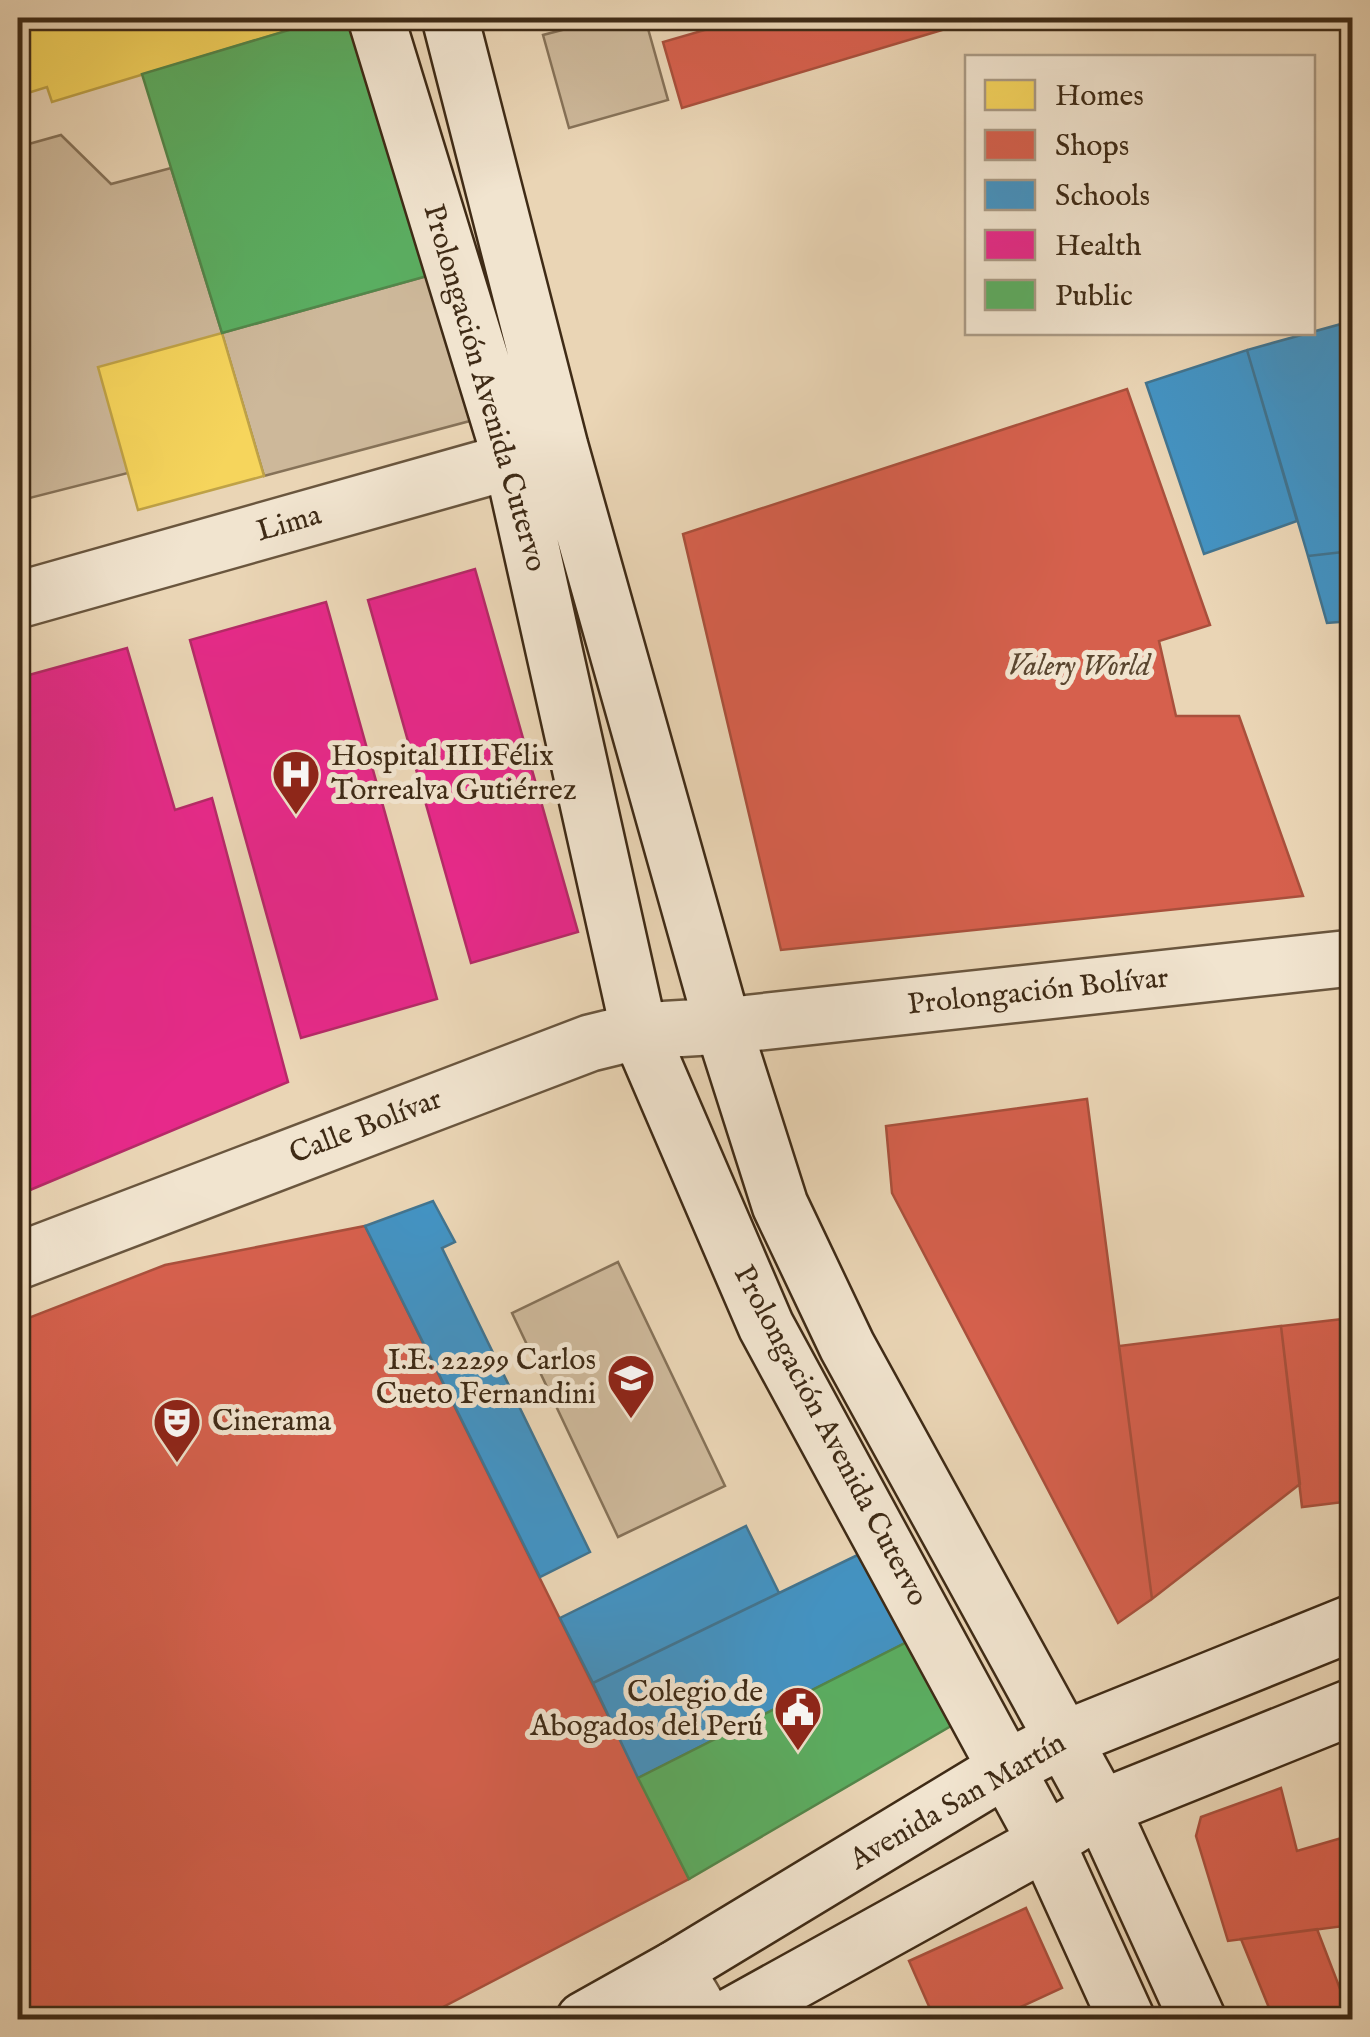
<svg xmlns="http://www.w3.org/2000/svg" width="1370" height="2037" font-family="'IM FELL English',serif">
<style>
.green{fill:#cdb89a;stroke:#867258;stroke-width:2.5}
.homes{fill:#f6d55c;stroke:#bfa247;stroke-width:2.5}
.shops{fill:#d6604d;stroke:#a9503c;stroke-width:2.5}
.schools{fill:#4393c3;stroke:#42748f;stroke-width:2.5}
.health{fill:#e7298a;stroke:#b52a67;stroke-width:2.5}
.public{fill:#5aae61;stroke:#52874a;stroke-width:2.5}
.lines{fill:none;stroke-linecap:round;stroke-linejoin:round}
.street-casing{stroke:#6a563e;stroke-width:60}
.secondary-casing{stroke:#3f2b16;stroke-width:60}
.street{stroke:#f1e4cf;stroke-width:55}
.secondary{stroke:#f1e4cf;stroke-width:55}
.labels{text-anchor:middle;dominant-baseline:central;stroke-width:10;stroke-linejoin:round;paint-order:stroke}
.street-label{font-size:30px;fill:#3f2b16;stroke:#f1e4cf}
.park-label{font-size:30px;font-style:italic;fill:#5b4730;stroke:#f1e4cf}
.poi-label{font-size:30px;fill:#3f2b16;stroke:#f1e4cf;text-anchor:start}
</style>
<rect width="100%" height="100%" fill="#ead5b5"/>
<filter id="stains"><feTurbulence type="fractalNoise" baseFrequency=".002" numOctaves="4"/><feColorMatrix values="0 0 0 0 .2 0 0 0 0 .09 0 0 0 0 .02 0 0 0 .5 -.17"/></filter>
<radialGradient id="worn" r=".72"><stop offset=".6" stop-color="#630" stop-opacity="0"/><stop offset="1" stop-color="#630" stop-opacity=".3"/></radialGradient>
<!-- green -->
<path class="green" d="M608,18H645L668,100L569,128L543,35Z
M61,135L111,184L171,168L222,333L438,273L481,418L264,476L222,334L128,473L18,501V147Z
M618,1262L725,1486L618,1537L512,1313Z"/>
<!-- homes -->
<path class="homes" d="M38,18H329L52,102L47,87L18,96V24Z
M222,333L264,476L138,510L98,367Z"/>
<!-- shops -->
<path class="shops" d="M746,18H982L682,108L663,42Z
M1127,389L1210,625L1159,641L1176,716H1239L1303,896L781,950L683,534Z
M1087,1099L1152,1599L1118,1623L892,1193L886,1126Z
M365,1226L689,1879L418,2020H18V1322L165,1265Z
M1352,1318V1501L1302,1507L1281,1326Z
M1281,1326L1300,1484L1152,1599L1119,1346Z
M1281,1788L1297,1851L1352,1835V1925L1228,1941L1196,1836L1201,1817Z
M1026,1908L1062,1988L992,2020H935L909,1961Z
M1317,1929L1352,2020H1274L1241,1939Z"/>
<!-- schools -->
<path class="schools" d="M1352,321V551L1308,556L1247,350Z
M1247,350L1297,521L1204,554L1146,383Z
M1352,551V621L1327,623L1308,556Z
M433,1201L455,1242L442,1248L590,1552L540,1577L365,1226Z
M746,1526L779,1593L593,1683L560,1618Z
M870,1549L913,1639L638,1778L593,1683Z"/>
<!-- health -->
<path class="health" d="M475,569L578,932L471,963L368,600Z
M326,602L437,999L301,1038L190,640Z
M127,648L175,810L212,798L288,1082L18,1195V678Z"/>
<!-- public -->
<path class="public" d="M329,18H363L438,273L222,333L142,74Z
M913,1639L951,1726L689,1879L638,1778Z"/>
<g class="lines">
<!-- street casing -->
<g class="street-casing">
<path id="street" d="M18,600L557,448
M18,1261L590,1043L639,1031L723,1026L1352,958
M675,1969L705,2020"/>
</g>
<!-- secondary casing -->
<g class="secondary-casing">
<path id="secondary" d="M376,18L512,462L639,1031L766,1326L1046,1842L1127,2020
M450,18L560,447L723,1026L780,1205L847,1346L1101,1808L1198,2020
M584,2020L675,1969L1007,1768L1062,1740L1352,1623
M724,2020L1046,1842L1101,1808L1352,1707"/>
</g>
<!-- street -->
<use href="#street" class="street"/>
<!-- secondary -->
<use href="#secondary" class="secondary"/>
</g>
<!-- icons -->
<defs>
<g id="hospital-pin" transform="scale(2.5)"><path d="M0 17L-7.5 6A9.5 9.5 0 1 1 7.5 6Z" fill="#8f2418" stroke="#f1e4cf"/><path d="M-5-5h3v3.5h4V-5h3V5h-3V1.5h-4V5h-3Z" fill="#fff"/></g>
<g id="school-pin" transform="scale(2.5)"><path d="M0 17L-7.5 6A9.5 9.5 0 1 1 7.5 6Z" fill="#8f2418" stroke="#f1e4cf"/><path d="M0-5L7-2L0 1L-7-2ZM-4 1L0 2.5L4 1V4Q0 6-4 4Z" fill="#fff"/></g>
<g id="theatre-pin" transform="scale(2.5)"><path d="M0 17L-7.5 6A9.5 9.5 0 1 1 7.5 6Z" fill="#8f2418" stroke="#f1e4cf"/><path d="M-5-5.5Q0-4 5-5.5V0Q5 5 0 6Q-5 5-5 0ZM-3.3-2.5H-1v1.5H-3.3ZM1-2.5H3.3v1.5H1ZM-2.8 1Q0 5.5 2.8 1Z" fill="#fff"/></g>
<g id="civic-pin" transform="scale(2.5)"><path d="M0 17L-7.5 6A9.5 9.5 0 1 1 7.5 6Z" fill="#8f2418" stroke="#f1e4cf"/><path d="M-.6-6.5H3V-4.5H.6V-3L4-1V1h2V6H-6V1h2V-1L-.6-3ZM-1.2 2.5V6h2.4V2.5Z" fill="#fff"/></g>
</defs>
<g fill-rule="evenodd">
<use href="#hospital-pin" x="296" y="774"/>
<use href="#school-pin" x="631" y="1378"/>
<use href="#theatre-pin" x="177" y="1422"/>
<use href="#civic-pin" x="798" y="1710"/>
</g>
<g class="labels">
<!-- street labels -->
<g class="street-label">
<text transform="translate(484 388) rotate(74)">Prolongación Avenida Cutervo</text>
<text transform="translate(289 524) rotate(-16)">Lima</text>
<text transform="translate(1038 992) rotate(-6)">Prolongación Bolívar</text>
<text transform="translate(366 1127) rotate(-21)">Calle Bolívar</text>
<text transform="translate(830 1436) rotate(62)">Prolongación Avenida Cutervo</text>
<text transform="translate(958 1802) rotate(-30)">Avenida San Martín</text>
</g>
<!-- park labels -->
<g class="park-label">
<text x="1079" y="667">Valery World</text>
</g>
<!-- poi labels -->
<g class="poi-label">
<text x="331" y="757">Hospital III Félix<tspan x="331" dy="34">Torrealva Gutiérrez</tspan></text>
<text x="596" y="1361" text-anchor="end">I.E. 22299 Carlos<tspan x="596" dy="34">Cueto Fernandini</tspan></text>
<text x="212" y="1422">Cinerama</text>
<text x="763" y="1693" text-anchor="end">Colegio de<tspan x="763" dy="34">Abogados del Perú</tspan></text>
</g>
</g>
<!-- margin -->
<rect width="1370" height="2037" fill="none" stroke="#ead5b5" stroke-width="60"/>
<rect x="20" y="20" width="1330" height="1997" fill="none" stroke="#3f2b16" stroke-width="5"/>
<rect x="30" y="30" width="1310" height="1977" fill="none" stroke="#3f2b16" stroke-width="2.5"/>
<!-- legend -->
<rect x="965" y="55" width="350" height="280" fill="#f1e4cf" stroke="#aa9a85" stroke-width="2.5"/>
<rect x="985" y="80" width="50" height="30" fill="#f6d55c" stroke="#aa9a85" stroke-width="2.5"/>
<text x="1055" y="105" font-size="30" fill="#3f2b16">Homes</text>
<rect x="985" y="130" width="50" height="30" fill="#d6604d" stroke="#aa9a85" stroke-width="2.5"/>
<text x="1055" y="155" font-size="30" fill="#3f2b16">Shops</text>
<rect x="985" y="180" width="50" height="30" fill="#4393c3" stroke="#aa9a85" stroke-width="2.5"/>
<text x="1055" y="205" font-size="30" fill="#3f2b16">Schools</text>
<rect x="985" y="230" width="50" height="30" fill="#e7298a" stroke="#aa9a85" stroke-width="2.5"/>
<text x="1055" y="255" font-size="30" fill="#3f2b16">Health</text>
<rect x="985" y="280" width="50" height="30" fill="#5aae61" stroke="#aa9a85" stroke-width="2.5"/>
<text x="1055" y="305" font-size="30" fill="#3f2b16">Public</text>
<rect width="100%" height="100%" filter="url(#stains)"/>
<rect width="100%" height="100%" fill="url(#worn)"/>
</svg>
